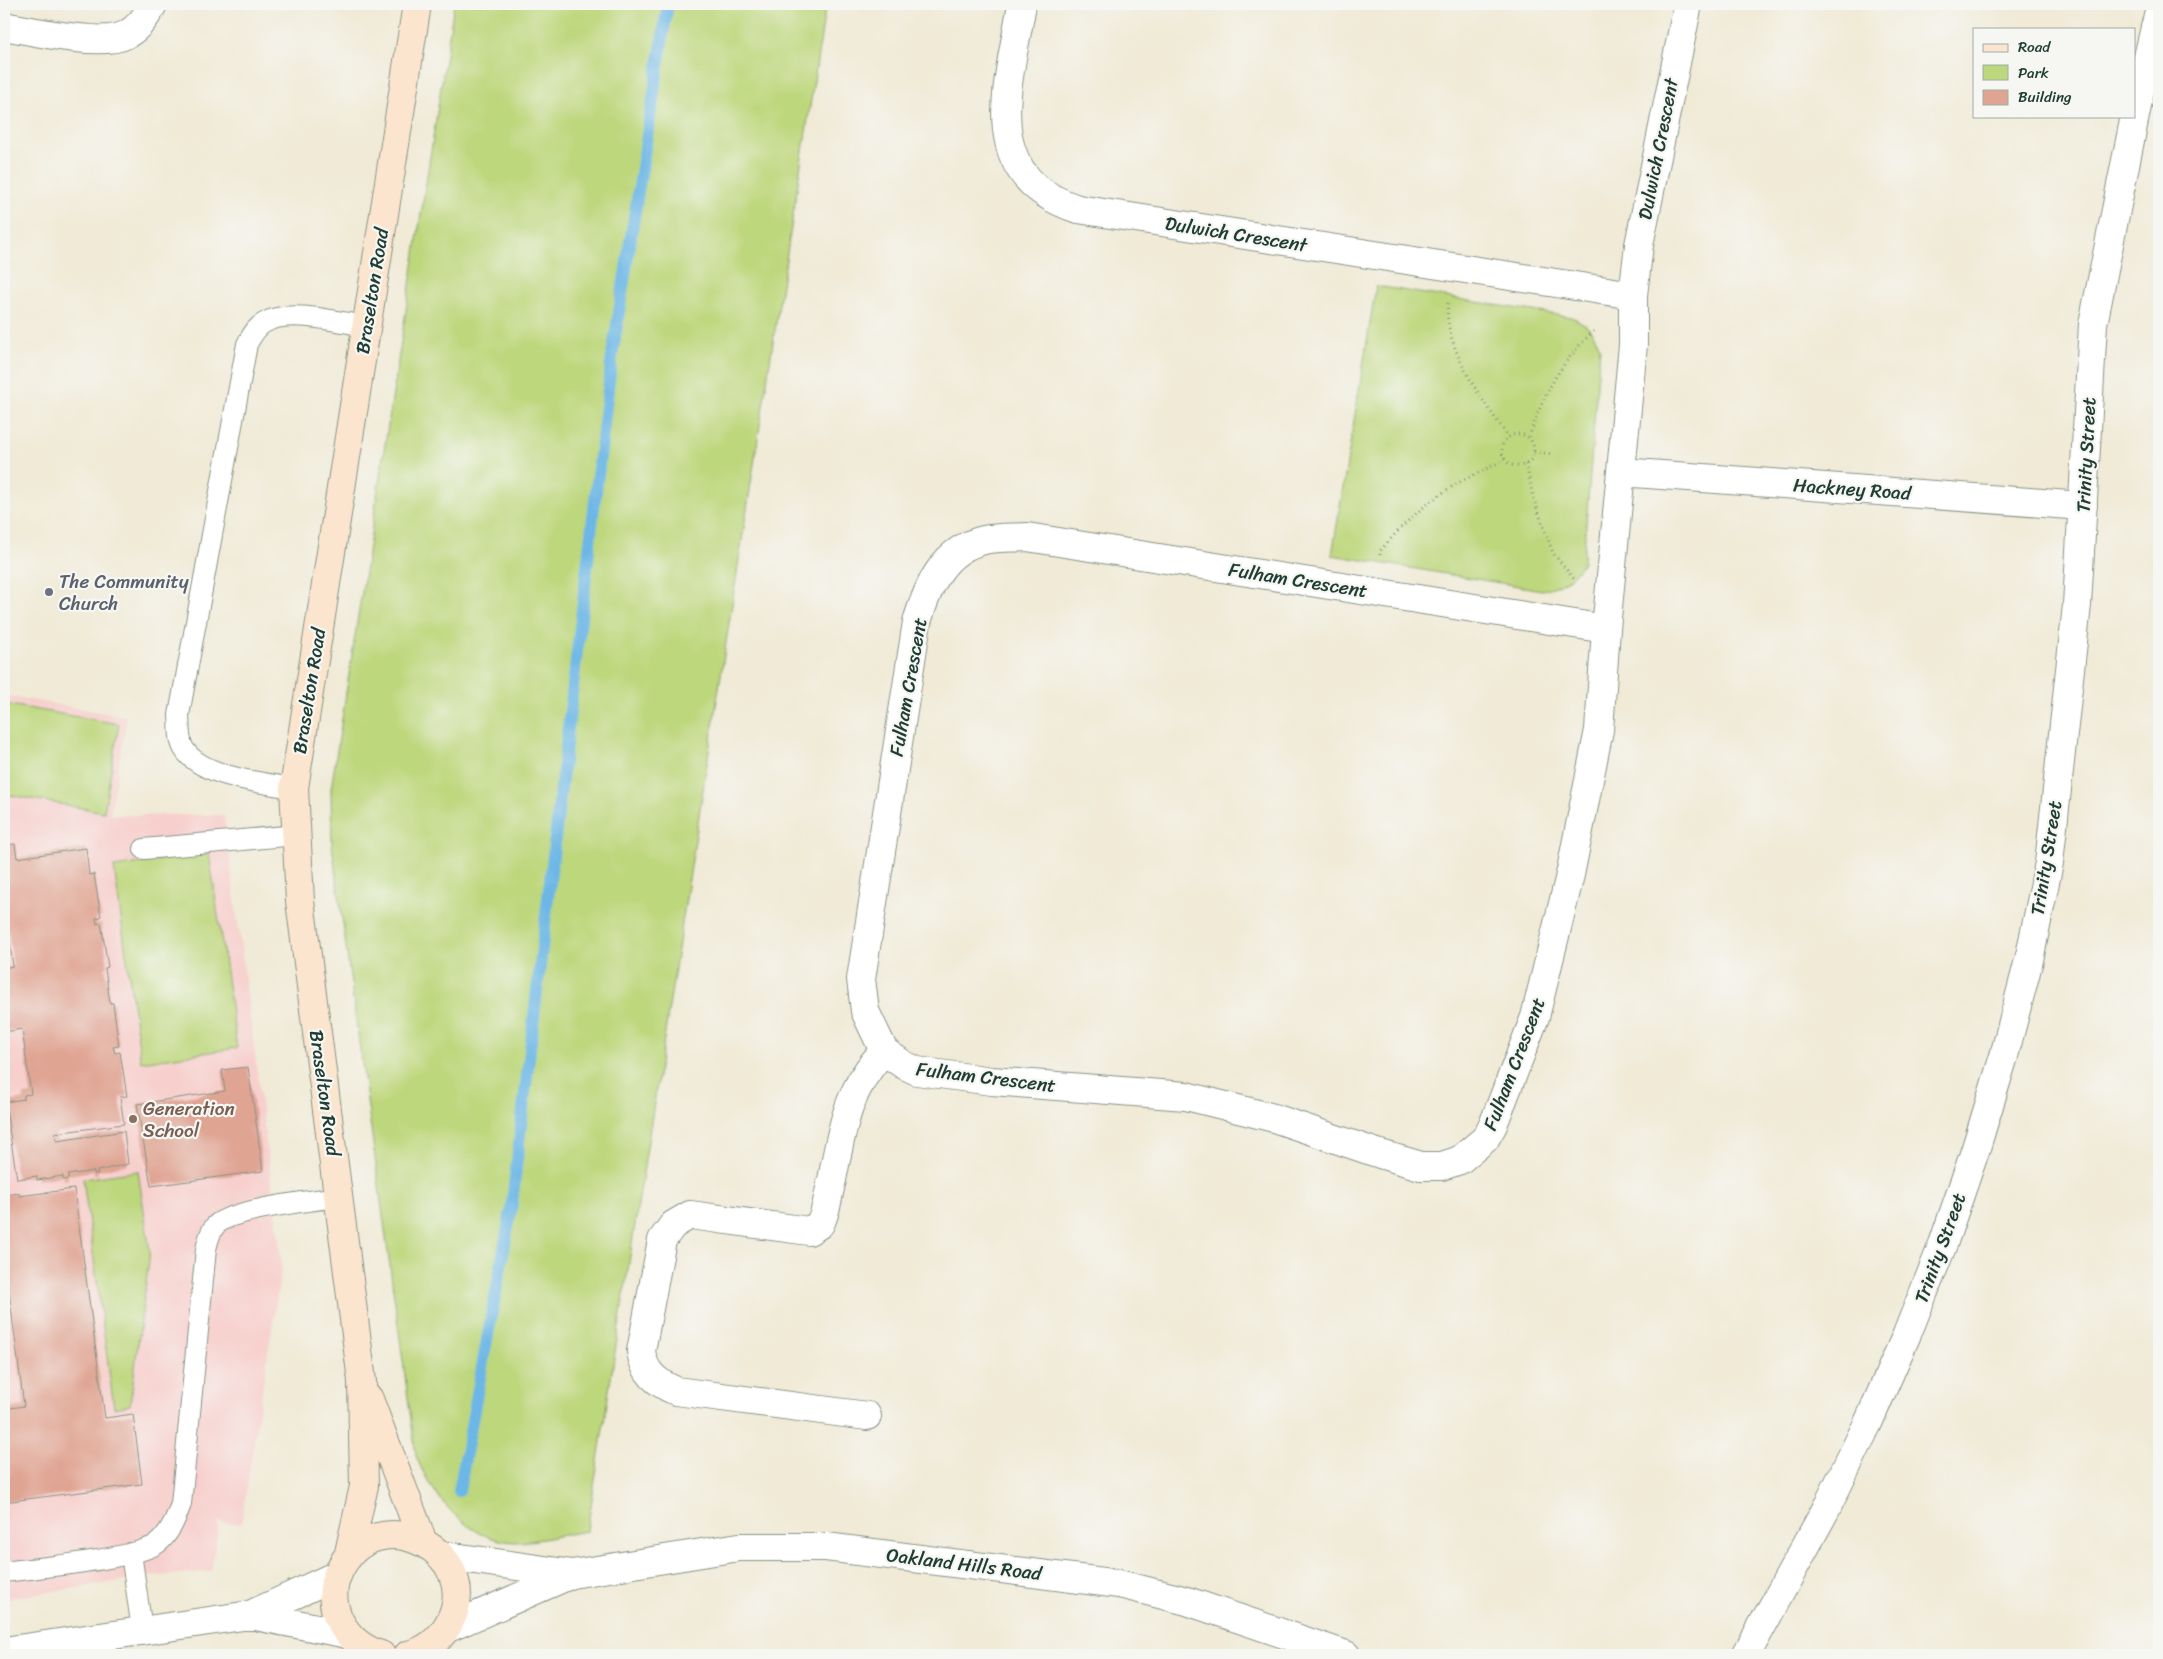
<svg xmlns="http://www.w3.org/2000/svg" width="2163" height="1659" font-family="Sriracha,sans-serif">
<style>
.built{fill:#f7d0cd}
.green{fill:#bdd77c;stroke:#6e8a58}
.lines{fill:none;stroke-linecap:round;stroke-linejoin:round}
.stream{stroke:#6db7e6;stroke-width:12}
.building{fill:#e0a493}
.lane-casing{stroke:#889485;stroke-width:22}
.street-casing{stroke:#889485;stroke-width:30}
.secondary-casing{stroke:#889485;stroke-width:30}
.path{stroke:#889485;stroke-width:3;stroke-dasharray:1 4;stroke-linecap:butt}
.lane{stroke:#fff;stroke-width:20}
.street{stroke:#fff;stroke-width:28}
.secondary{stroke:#fce5cf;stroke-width:28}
.worship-dot{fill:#6b7280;stroke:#f6f6f2;stroke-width:2}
.education-dot{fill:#8d6e63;stroke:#f6f6f2;stroke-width:2}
.labels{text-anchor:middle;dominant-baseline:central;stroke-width:4.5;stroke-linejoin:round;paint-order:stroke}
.street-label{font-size:19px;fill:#1f3d34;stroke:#f6f6f2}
.worship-label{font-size:19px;fill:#5b616d;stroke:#f6f6f2;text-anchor:start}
.education-label{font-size:19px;fill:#785e54;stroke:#f6f6f2;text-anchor:start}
</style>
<rect width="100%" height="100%" fill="#f6f6f2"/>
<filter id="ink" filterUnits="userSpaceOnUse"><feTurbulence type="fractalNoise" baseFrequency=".02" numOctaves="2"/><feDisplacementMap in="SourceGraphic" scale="10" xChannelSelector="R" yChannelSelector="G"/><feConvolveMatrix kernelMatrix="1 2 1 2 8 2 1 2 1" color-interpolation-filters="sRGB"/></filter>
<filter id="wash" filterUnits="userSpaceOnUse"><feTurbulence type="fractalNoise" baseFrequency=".0096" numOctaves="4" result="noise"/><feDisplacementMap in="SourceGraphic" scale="20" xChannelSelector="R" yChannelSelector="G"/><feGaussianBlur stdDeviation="1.12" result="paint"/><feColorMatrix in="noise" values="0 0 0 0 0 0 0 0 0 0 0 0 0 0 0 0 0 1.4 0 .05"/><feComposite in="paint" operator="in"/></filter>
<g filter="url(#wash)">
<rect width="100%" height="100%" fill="#f0ead6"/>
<!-- built -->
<path class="built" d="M4,695L127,717L110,815H224L282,1265L241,1524L219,1522L211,1571L148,1577L4,1599Z"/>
<!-- green -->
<path class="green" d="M454,4H826L587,1531C565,1534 536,1542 515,1542C467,1541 431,1495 416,1456L332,845L331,789Z
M1376,286L1571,317C1587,323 1594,332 1600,348L1583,562C1573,579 1561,586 1542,590L1332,555Z
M4,704L119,724L104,812L4,794Z
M209,853L237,1048L141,1062L114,867Z
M138,1171L150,1252L130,1405L114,1408L83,1179Z"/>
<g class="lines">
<!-- stream -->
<path class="stream" d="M459,1491L511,1211L612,356L668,4"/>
</g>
<g id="blocks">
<!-- building -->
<path class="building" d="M15,844L17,858L86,848L89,875L94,874L101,917L96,918L97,924L101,923L108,967L105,968L110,1003H113L119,1046L113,1047L115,1053L120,1052L127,1096L120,1097L124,1124L55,1133L57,1141L124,1131L128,1164L97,1171L98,1174H94V1171L68,1175V1179L63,1180V1176L37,1180V1176L17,1179L5,1102L24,1099V1095L31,1094L22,1029L4,1032V968L13,966L4,900V845Z
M248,1067L263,1171L151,1186L137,1104L225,1091L222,1070Z
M74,1189L105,1418L133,1414L142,1484L4,1502V1409L24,1406L4,1255V1195L19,1193V1196Z"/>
</g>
</g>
<g filter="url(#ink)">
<use href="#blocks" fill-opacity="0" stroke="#889485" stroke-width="1"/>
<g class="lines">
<!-- lane casing -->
<g class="lane-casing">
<path id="lane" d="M294,788C264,783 201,777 184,749C178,739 180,726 179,715L247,344C252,336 255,328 264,323C288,308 338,322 366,326
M144,849L296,835
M131,1553L142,1630
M4,1572C34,1568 138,1559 158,1543C170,1533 176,1518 181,1504L206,1249C208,1241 210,1231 216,1225C230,1210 315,1200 339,1197"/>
</g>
<!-- street casing -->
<g class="street-casing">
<path id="street" d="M1022,4C1009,84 975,176 1078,209L1633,295
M4,26C31,31 102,47 125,35C138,29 147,16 153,4
M1621,472L2083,506
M1606,629L1027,537C1013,538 998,537 984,540C943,549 928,586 917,622L861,979L865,1011L884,1051L904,1065L917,1071L992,1081L1186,1096L1274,1118L1380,1154L1421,1166H1442L1460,1160L1485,1139L1493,1125L1535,1017L1570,875L1599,730L1606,629L1633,345V295L1639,245L1688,4
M867,1416L676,1391C657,1383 644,1373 641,1351L662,1240L673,1225L690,1215L809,1231L820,1224C827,1211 828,1194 832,1180C842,1129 847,1089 884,1051
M440,1555L572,1574
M250,1615L348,1634
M446,1629L572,1574L739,1547H826L1119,1584L1187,1601L1346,1655
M4,1651L250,1615L337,1575
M1746,1655L1825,1511L1868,1423L1907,1334L1943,1244L1975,1151L2004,1056L2029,960L2049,863L2077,605L2093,324L2141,86L2159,11"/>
</g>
<!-- secondary casing -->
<g class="secondary-casing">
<path id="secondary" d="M369,1399L423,1542
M348,1557L364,1486L362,1381L300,901L294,788L417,4
M381,1655C346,1644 322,1607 339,1571C375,1495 487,1553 449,1623C440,1640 426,1651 408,1655"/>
</g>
<!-- path -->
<path class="path" d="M1448,303C1442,346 1484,403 1508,436
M1502 450a16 16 0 1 1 32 0a16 16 0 1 1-32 0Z
M1529,437C1544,393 1560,362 1596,329
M1534,452L1553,454
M1526,464L1533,497L1553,553L1574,579
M1380,555V551C1403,524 1427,501 1458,483C1474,474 1490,469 1505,458"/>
<!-- lane -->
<use href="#lane" class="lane"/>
<!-- street -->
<use href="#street" class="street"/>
<!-- secondary -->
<use href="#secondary" class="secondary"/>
</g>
</g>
<!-- markers -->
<circle class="worship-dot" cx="49" cy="592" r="5"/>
<circle class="education-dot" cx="133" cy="1119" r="5"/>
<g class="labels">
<!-- street labels -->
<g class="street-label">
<text transform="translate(1658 149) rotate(-79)">Dulwich Crescent</text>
<text transform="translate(1236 234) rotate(9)">Dulwich Crescent</text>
<text transform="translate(372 291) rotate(-81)">Braselton Road</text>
<text transform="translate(2086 455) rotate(-87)">Trinity Street</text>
<text transform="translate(1852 489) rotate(4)">Hackney Road</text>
<text transform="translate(1298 580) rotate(9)">Fulham Crescent</text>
<text transform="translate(908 687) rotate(-80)">Fulham Crescent</text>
<text transform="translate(309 691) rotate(-81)">Braselton Road</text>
<text transform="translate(2046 858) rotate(-81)">Trinity Street</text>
<text transform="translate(1514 1064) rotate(-69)">Fulham Crescent</text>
<text transform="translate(986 1077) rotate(7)">Fulham Crescent</text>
<text transform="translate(325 1093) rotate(82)">Braselton Road</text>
<text transform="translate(1940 1248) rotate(-70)">Trinity Street</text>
<text transform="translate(964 1564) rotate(7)">Oakland Hills Road</text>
</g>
<!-- worship labels -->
<g class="worship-label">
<text x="59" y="581">The Community<tspan x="59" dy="22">Church</tspan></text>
</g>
<!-- education labels -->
<g class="education-label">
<text x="143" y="1108">Generation<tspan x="143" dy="22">School</tspan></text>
</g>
</g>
<!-- margin -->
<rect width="2163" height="1659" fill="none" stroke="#f6f6f2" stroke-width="20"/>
<!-- legend -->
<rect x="1973" y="28" width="162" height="90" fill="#f6f6f2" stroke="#a0aca6"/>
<rect x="1983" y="44" width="25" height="8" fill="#fce5cf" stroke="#a0aca6"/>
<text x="2018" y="52" font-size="15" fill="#1f3d34">Road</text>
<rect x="1983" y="65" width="25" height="15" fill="#bdd77c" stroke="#a0aca6"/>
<text x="2018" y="78" font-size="15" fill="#1f3d34">Park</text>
<rect x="1983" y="90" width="25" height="15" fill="#e0a493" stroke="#a0aca6"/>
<text x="2018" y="102" font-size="15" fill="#1f3d34">Building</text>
</svg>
